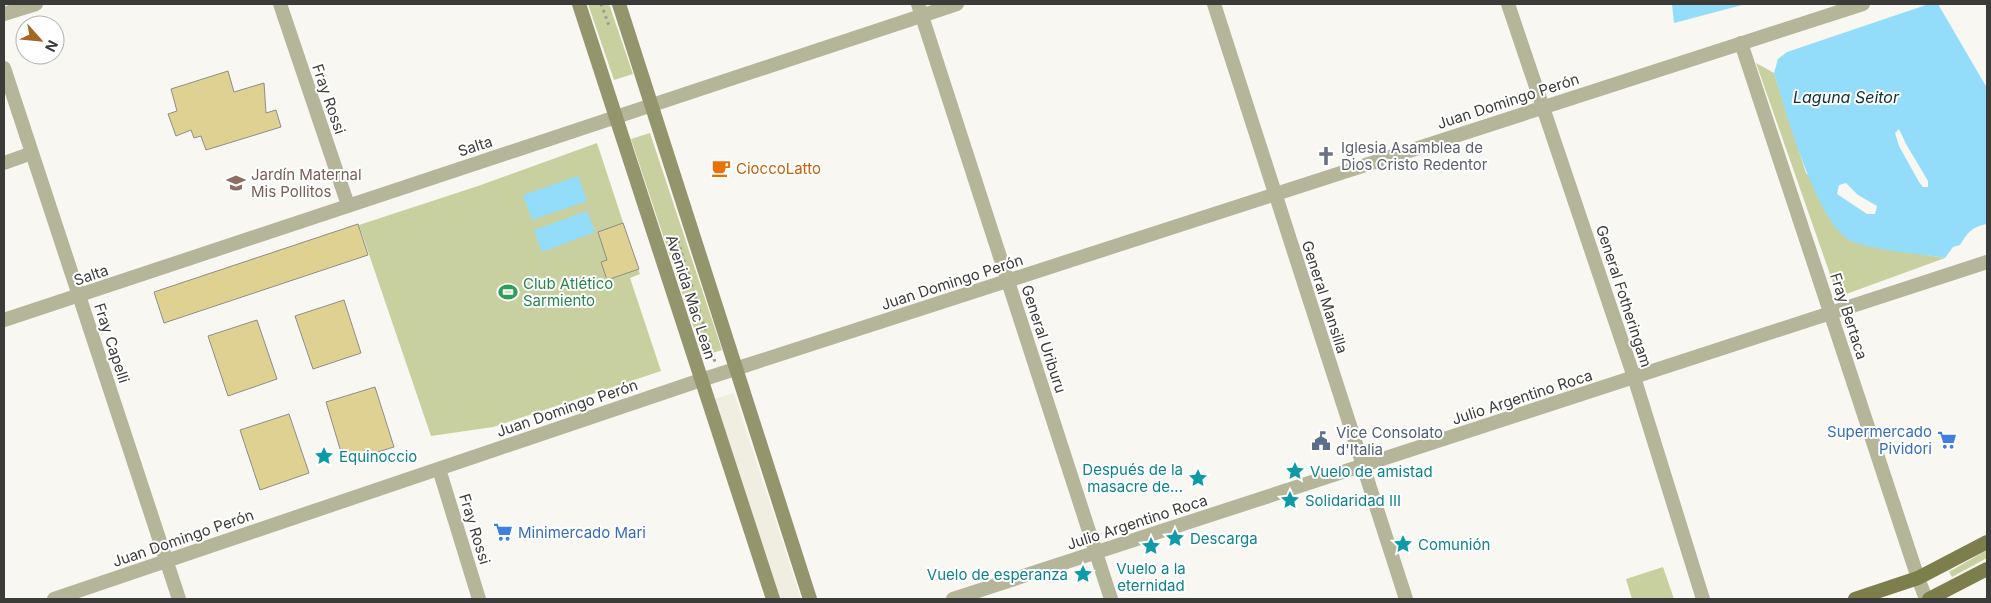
<svg xmlns="http://www.w3.org/2000/svg" width="1991" height="603" font-family="Inter,sans-serif">
<style>
.built{fill:#f0ede1}
.green{fill:#c7d09e}
.water{fill:#93ddfa;fill-rule:evenodd}
.building{fill:#dfd191;stroke:#8e8d89}
.lines{fill:none;stroke-linecap:round;stroke-linejoin:round}
.path{stroke:#999995;stroke-width:3;stroke-dasharray:2.5 4;stroke-linecap:butt}
.minor{stroke:#b5b59a;stroke-width:14}
.tertiary{stroke:#b5b59a;stroke-width:14}
.secondary{stroke:#95956d;stroke-width:14}
.primary{stroke:#7e7e4c;stroke-width:14}
.labels{text-anchor:middle;dominant-baseline:central;stroke-width:4;stroke-linejoin:round;paint-order:stroke}
.street-label{font-size:15px;fill:#3b3b39;stroke:#fff}
.worship-label{font-size:15px;fill:#5b616d;stroke:#fff;text-anchor:start}
.food-label{font-size:15px;fill:#c56008;stroke:#fff;text-anchor:start}
.education-label{font-size:15px;fill:#785e54;stroke:#fff;text-anchor:start}
.leisure-label{font-size:15px;fill:#27864d;stroke:#fff;text-anchor:start}
.shop-label{font-size:15px;fill:#366cbe;stroke:#fff;text-anchor:end}
.service-label{font-size:15px;fill:#4e5e75;stroke:#fff;text-anchor:start}
.culture-label{font-size:15px;fill:#0d838f;stroke:#fff;text-anchor:start}
.water-label{font-size:16px;font-style:italic;fill:#0d313d;stroke:#fff}
</style>
<rect width="100%" height="100%" fill="#f8f7f2"/>
<!-- built -->
<path class="built" d="M734,393L801,599H779L714,399Z"/>
<!-- green -->
<path class="green" d="M588,4H609L633,74L614,80Z
M1756,63L1774,73L1806,173L1882,248L1945,258L1838,297Z
M650,133L722,350L703,356L631,139Z
M597,143L640,274L630,278L661,371L493,427L431,436L359,225L478,186Z
M1987,550V558L1952,577L1949,572Z
M1663,567L1674,599H1632L1626,579Z"/>
<!-- water -->
<path class="water" d="M1672,4H1746L1674,23Z
M1929,4H1938L1987,88V224C1973,226 1967,233 1960,245L1953,247L1945,258C1921,254 1872,250 1851,241C1817,225 1785,109 1774,73L1778,59L1787,52ZM1899,129L1906,144L1928,181V187H1923L1919,182L1899,146L1895,133ZM1846,183L1858,195L1877,206L1875,214H1867L1837,194L1839,185Z
M578,176L587,201L532,220L523,195Z
M587,211L595,232L542,252L534,230Z"/>
<!-- building -->
<path class="building" d="M228,71L234,92L264,83L266,113L276,110L281,127L206,150L201,136L194,138L191,130L176,136L168,114L177,111L171,89Z
M623,223L639,269L607,280L601,262L607,260L598,232Z
M358,224L368,255L164,323L154,292Z
M344,300L361,353L313,369L295,316Z
M257,320L277,379L228,396L208,336Z
M375,387L394,447L344,462L326,402Z
M289,414L309,473L260,490L240,430Z"/>
<g class="lines">
<!-- path -->
<path class="path" d="M601,4L610,28
M678,241L715,362"/>
<!-- minor -->
<path class="minor" d="M280,4L348,205
M918,4L1111,599
M1214,4L1406,599
M1508,4L1634,377L1703,599
M4,14L36,4
M1741,43L1918,578
M4,68L179,599
M4,163L32,153
M4,320L957,4
M439,469L479,599
M54,599L701,380L1863,4
M953,599L1987,262"/>
<!-- tertiary -->
<path class="tertiary" d="M1918,578L1926,599"/>
<!-- secondary -->
<path class="secondary" d="M579,4L773,599
M619,4L810,599"/>
<!-- primary -->
<path class="primary" d="M1855,599L1918,578L1987,542
M1929,599L1987,569"/>
</g>
<!-- icons -->
<defs>
<g id="church-bare" transform="scale(1.5)"><path d="M-1.2-6h2.4v3.5h3.3v2.4h-3.3V6h-2.4V-.1h-3.3v-2.4h3.3Z" fill="#6b7280" stroke="#fff" stroke-width="2.5" paint-order="stroke"/></g>
<g id="cafe-bare" transform="scale(1.5)"><path d="M-5.5-4.5H6V0H3Q3 3.5 0 3.5H-2.5Q-5.5 3.5-5.5 0ZM3-3.2v2h1.7v-2ZM-6 4.5H4V6H-6Z" fill="#e8710a" stroke="#fff" stroke-width="2.5" paint-order="stroke"/></g>
<g id="school-bare" transform="scale(1.5)"><path d="M0-5L7-2L0 1L-7-2ZM-4 1L0 2.5L4 1V4Q0 6-4 4Z" fill="#8d6e63" stroke="#fff" stroke-width="2.5" paint-order="stroke"/></g>
<g id="stadium-bare" transform="scale(1.5)"><path d="M0-5a6.5 5 0 1 0 0 10a6.5 5 0 1 0 0-10ZM-3.5-1.8h7v3.6h-7Z" fill="#2e9e5b" stroke="#fff" stroke-width="2.5" paint-order="stroke"/></g>
<g id="supermarket-bare" transform="scale(1.5)"><path d="M-6-5.5h2.5l.6 2H6L4.5 2H-2.5L-4.4-4H-6ZM-1.5 3.2a1.3 1.3 0 1 0 .1 0ZM3 3.2a1.3 1.3 0 1 0 .1 0Z" fill="#3f7fe0" stroke="#fff" stroke-width="2.5" paint-order="stroke"/></g>
<g id="civic-bare" transform="scale(1.5)"><path d="M-.6-6.5H3V-4.5H.6V-3L4-1V1h2V6H-6V1h2V-1L-.6-3ZM-1.2 2.5V6h2.4V2.5Z" fill="#5c6f8a" stroke="#fff" stroke-width="2.5" paint-order="stroke"/></g>
<g id="sight-bare" transform="scale(1.5)"><path d="M0-6L1.8-2.2L6-1.7L2.9 1.2L3.7 5.4L0 3.3L-3.7 5.4L-2.9 1.2L-6-1.7L-1.8-2.2Z" fill="#0f9aa8" stroke="#fff" stroke-width="2.5" paint-order="stroke"/></g>
</defs>
<g fill-rule="evenodd">
<use href="#church-bare" x="1326" y="156"/>
<use href="#cafe-bare" x="721" y="168"/>
<use href="#school-bare" x="236" y="183"/>
<use href="#stadium-bare" x="508" y="292"/>
<use href="#supermarket-bare" x="1947" y="440"/>
<use href="#civic-bare" x="1321" y="441"/>
<use href="#sight-bare" x="324" y="456"/>
<use href="#sight-bare" x="1295" y="471"/>
<use href="#sight-bare" x="1198" y="478"/>
<use href="#sight-bare" x="1290" y="500"/>
<use href="#supermarket-bare" x="503" y="532"/>
<use href="#sight-bare" x="1175" y="538"/>
<use href="#sight-bare" x="1403" y="544"/>
<use href="#sight-bare" x="1151" y="546"/>
<use href="#sight-bare" x="1083" y="574"/>
</g>
<g class="labels">
<!-- street labels -->
<g class="street-label">
<text transform="translate(329 99) rotate(71)">Fray Rossi</text>
<text transform="translate(1508 101) rotate(-18)">Juan Domingo Perón</text>
<text transform="translate(475 146) rotate(-18)">Salta</text>
<text transform="translate(91 275) rotate(-19)">Salta</text>
<text transform="translate(952 282) rotate(-18)">Juan Domingo Perón</text>
<text transform="translate(1624 296) rotate(72)">General Fotheringam</text>
<text transform="translate(691 297) rotate(72)">Avenida Mac Lean</text>
<text transform="translate(1325 297) rotate(72)">General Mansilla</text>
<text transform="translate(1849 316) rotate(72)">Fray Bertaca</text>
<text transform="translate(1044 339) rotate(72)">General Uriburu</text>
<text transform="translate(112 343) rotate(72)">Fray Capelli</text>
<text transform="translate(1522 397) rotate(-18)">Julio Argentino Roca</text>
<text transform="translate(567 408) rotate(-19)">Juan Domingo Perón</text>
<text transform="translate(1137 522) rotate(-18)">Julio Argentino Roca</text>
<text transform="translate(475 529) rotate(73)">Fray Rossi</text>
<text transform="translate(183 538) rotate(-19)">Juan Domingo Perón</text>
</g>
<!-- worship labels -->
<g class="worship-label">
<text x="1341" y="147">Iglesia Asamblea de<tspan x="1341" dy="17">Dios Cristo Redentor</tspan></text>
</g>
<!-- food labels -->
<g class="food-label">
<text x="736" y="168">CioccoLatto</text>
</g>
<!-- education labels -->
<g class="education-label">
<text x="251" y="174">Jardín Maternal<tspan x="251" dy="17">Mis Pollitos</tspan></text>
</g>
<!-- leisure labels -->
<g class="leisure-label">
<text x="523" y="283">Club Atlético<tspan x="523" dy="17">Sarmiento</tspan></text>
</g>
<!-- shop labels -->
<g class="shop-label">
<text x="1932" y="431">Supermercado<tspan x="1932" dy="17">Pividori</tspan></text>
<text x="518" y="532" text-anchor="start">Minimercado Mari</text>
</g>
<!-- service labels -->
<g class="service-label">
<text x="1336" y="432">Vice Consolato<tspan x="1336" dy="17">d'Italia</tspan></text>
</g>
<!-- culture labels -->
<g class="culture-label">
<text x="339" y="456">Equinoccio</text>
<text x="1183" y="469" text-anchor="end">Después de la<tspan x="1183" dy="17">masacre de...</tspan></text>
<text x="1310" y="471">Vuelo de amistad</text>
<text x="1305" y="500">Solidaridad III</text>
<text x="1190" y="538">Descarga</text>
<text x="1418" y="544">Comunión</text>
<text x="1151" y="568" text-anchor="middle">Vuelo a la<tspan x="1151" dy="17">eternidad</tspan></text>
<text x="1068" y="574" text-anchor="end">Vuelo de esperanza</text>
</g>
<!-- water labels -->
<g class="water-label">
<text x="1846" y="97">Laguna Seitor</text>
</g>
</g>
<!-- border -->
<rect width="1991" height="603" fill="none" stroke="#3b3b39" stroke-width="10"/>
<!-- north arrow -->
<g transform="translate(40 40) rotate(117)"><circle r="24" fill="#ffffff" stroke="#b1b1b0"/>
<path d="M0-4L9 19L0 12L-9 19Z" fill="#a16726"/>
<text y="-8" font-size="14" font-weight="bold" text-anchor="middle" fill="#3b3b39">N</text>
</g>
</svg>
